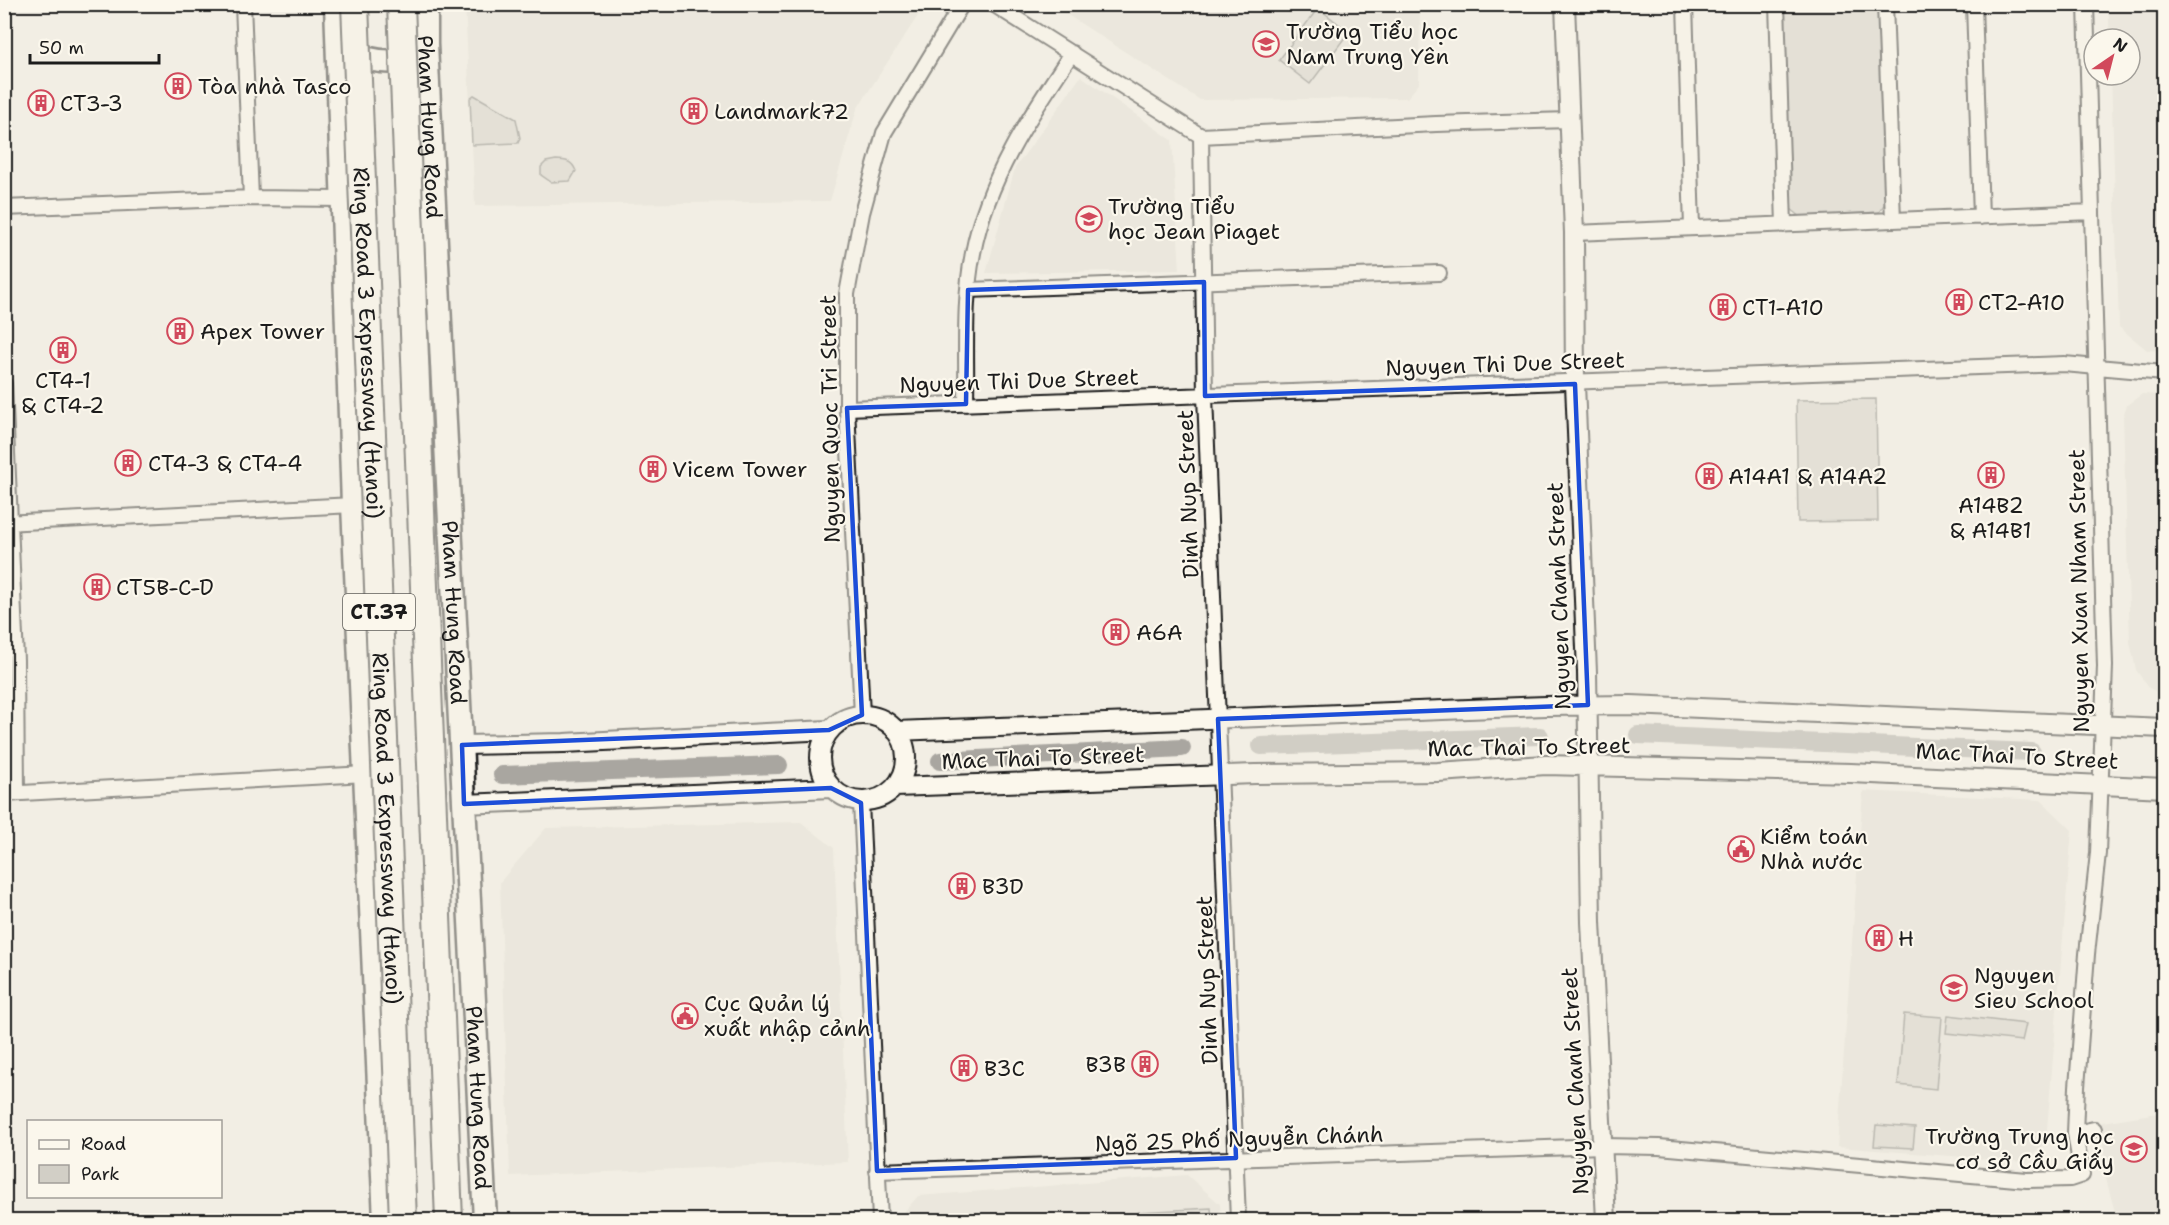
<svg xmlns="http://www.w3.org/2000/svg" width="2169" height="1225" font-family="'Shantell Sans',sans-serif">
<style>
.built{fill:#e2ded5}
.green{fill:#d2cfc6;stroke:#777671;stroke-width:1.5}
.lines{fill:none;stroke-linecap:round;stroke-linejoin:round}
.canal{stroke:#a9a6a0;stroke-width:18}
.minor-casing{stroke:#1c1c1c;stroke-width:18}
.tertiary-casing{stroke:#1c1c1c;stroke-width:22}
.primary-casing{stroke:#1c1c1c;stroke-width:27}
.minor{stroke:#fbf7ec;stroke-width:14}
.tertiary{stroke:#fbf7ec;stroke-width:18}
.primary{stroke:#fbf7ec;stroke-width:22}
.motorway-bridge-casing{stroke:#1c1c1c;stroke-width:30;stroke-linecap:butt}
.motorway-bridge{stroke:#fbf7ec;stroke-width:26}
.marked{fill:none;stroke:#1d4ed8;stroke-width:4.5;stroke-linejoin:round}
.labels{text-anchor:middle;dominant-baseline:central;stroke-width:4.5;stroke-linejoin:round;paint-order:stroke}
.shield{fill:#fbf7ec;stroke:#5f5e5a;stroke-width:1.5}
.shield-label{font-size:21px;font-weight:bold;fill:#1c1c1c}
.poi-label{font-size:22px;fill:#1c1c1c;stroke:#fbf7ec;text-anchor:start}
.street-label{font-size:22px;fill:#1c1c1c;stroke:#fbf7ec}
</style>
<rect width="100%" height="100%" fill="#f2eee4"/>
<filter id="ink" filterUnits="userSpaceOnUse"><feTurbulence type="fractalNoise" baseFrequency=".0167" numOctaves="2"/><feDisplacementMap in="SourceGraphic" scale="12" xChannelSelector="R" yChannelSelector="G"/><feConvolveMatrix kernelMatrix="1 2 1 2 8 2 1 2 1" color-interpolation-filters="sRGB"/></filter>
<g filter="url(#ink)">
<!-- built -->
<path class="built" d="M465,5H925L857,109L830,201L475,206Z
M1052,5H1420L1419,84L1407,98L1200,100Z
M2108,5H2164V351L2147,350L2119,327L2111,75H2130V39H2110Z
M1081,76L1172,140L1180,270L986,273L1015,168Z
M2142,394L2164,395V695L2149,688L2136,670L2130,642L2123,416L2127,405Z
M1863,791L2041,800L2072,830L2046,1142L2026,1162L1837,1147Z
M801,822L834,848L848,1162L510,1176L500,882L546,828Z
M2164,1112V1220H2117L2105,1175L2102,1122Z
M1187,1175L1220,1204L1221,1220H904V1212L918,1196Z"/>
<!-- green -->
<path class="green" d="M1783,5H1879L1886,202L1879,212L1801,217L1791,209Z
M1318,8L1349,32L1310,84L1279,60Z
M474,95L516,119L520,138L518,143L472,145L470,98Z
M556,160C566,160 572,161 576,171L570,181L551,182L541,175V167L546,162Z
M1876,399L1878,521L1798,522L1796,400Z
M1904,1014L1942,1017L1936,1089L1898,1085Z
M1948,1015L2026,1024L2022,1041L1946,1033Z
M1876,1125L1915,1128L1913,1148L1874,1146Z
M1211,1208L1212,1220H1138V1212Z"/>
<g class="lines">
<!-- canal -->
<path class="canal" d="M1638,735L2032,752
M1261,746L1540,736
M940,761L1182,748
M502,775L779,765"/>
<!-- minor casing -->
<g class="minor-casing">
<path id="minor" d="M243,4L251,198
M993,4L1201,136
M1685,4L1692,228
M1777,4L1784,225
M1885,4L1893,220
M1974,4L1981,217
M4,208L251,198L341,199
M1574,233L2092,212
M968,290L1439,273
M4,384L16,660L17,793
M966,404C967,354 963,302 973,253C987,179 1031,114 1072,53
M847,408L2064,364L2164,373
M4,523L353,505
M862,715L847,408V294L862,213L884,133L962,4
M4,794L366,774
M861,802L880,1220
M2075,1133L2094,1129
M877,1171L1603,1146L1659,1147L2027,1180L2070,1179L2082,1175L2075,1133L2077,1087L2087,954L2098,853L2105,666L2086,4
M1238,1220L1205,396L1201,136L1436,124L1570,120"/>
</g>
<!-- tertiary casing -->
<g class="tertiary-casing">
<path id="tertiary" d="M1565,4L1574,233L1575,384L1587,672L1591,922L1606,1220
M820 758a43 43 0 1 1 86 0a43 43 0 1 1-86 0Z
M896,731L1546,706L1631,705L2164,728
M462,745L564,743L829,730
M895,787L1255,774L1438,772L1546,765L1851,773L2164,788
M464,804L831,788"/>
</g>
<!-- primary casing -->
<g class="primary-casing">
<g id="primary">
<path d="M336,4L353,505L385,1220"/>
<path id="s1" d="M426,4V44L485,1220"/>
<path d="M342,51C364,59 400,70 419,51"/>
</g>
</g>
<!-- minor -->
<use href="#minor" class="minor"/>
<!-- tertiary -->
<use href="#tertiary" class="tertiary"/>
<!-- primary -->
<use href="#primary" class="primary"/>
<!-- motorway-bridge casing -->
<g class="motorway-bridge-casing">
<g id="motorway-bridge">
<path id="s2" d="M355,4L403,1220"/>
<path d="M401,4L449,1220"/>
</g>
</g>
<!-- motorway-bridge -->
<use href="#motorway-bridge" class="motorway-bridge"/>
</g>
</g>
<!-- marked area -->
<path d="M0 0H2169V1225H0ZM1204,282L1205,396L1575,384L1588,705L1218,719L1236,1158L877,1171L861,803L831,788L464,804L462,745L829,730L862,715L847,408L966,404L968,290Z" fill="#f2eee4" fill-opacity=".55" fill-rule="evenodd"/>
<path class="marked" d="M1204,282L1205,396L1575,384L1588,705L1218,719L1236,1158L877,1171L861,803L831,788L464,804L462,745L829,730L862,715L847,408L966,404L968,290Z"/>
<!-- icons -->
<defs>
<g id="school-ring" transform="scale(1.35)"><circle r="9.5" fill="#fbf7ec" stroke="#d1495b" stroke-width="1.5"/><path d="M0-5L7-2L0 1L-7-2ZM-4 1L0 2.5L4 1V4Q0 6-4 4Z" fill="#d1495b"/></g>
<g id="building-ring" transform="scale(1.35)"><circle r="9.5" fill="#fbf7ec" stroke="#d1495b" stroke-width="1.5"/><path d="M-4-6H4V6H1V3H-1V6H-4ZM-2.5-4.3h1.7v1.8h-1.7ZM.8-4.3h1.7v1.8H.8ZM-2.5-1h1.7V.8h-1.7ZM.8-1h1.7V.8H.8Z" fill="#d1495b"/></g>
<g id="civic-ring" transform="scale(1.35)"><circle r="9.5" fill="#fbf7ec" stroke="#d1495b" stroke-width="1.5"/><path d="M-.6-6.5H3V-4.5H.6V-3L4-1V1h2V6H-6V1h2V-1L-.6-3ZM-1.2 2.5V6h2.4V2.5Z" fill="#d1495b"/></g>
</defs>
<g fill-rule="evenodd">
<use href="#school-ring" x="1266" y="44"/>
<use href="#building-ring" x="178" y="86"/>
<use href="#building-ring" x="41" y="103"/>
<use href="#building-ring" x="694" y="111"/>
<use href="#school-ring" x="1089" y="219"/>
<use href="#building-ring" x="1959" y="302"/>
<use href="#building-ring" x="1723" y="307"/>
<use href="#building-ring" x="180" y="331"/>
<use href="#building-ring" x="63" y="350"/>
<use href="#building-ring" x="128" y="463"/>
<use href="#building-ring" x="653" y="469"/>
<use href="#building-ring" x="1991" y="475"/>
<use href="#building-ring" x="1709" y="476"/>
<use href="#building-ring" x="97" y="587"/>
<use href="#building-ring" x="1116" y="632"/>
<use href="#civic-ring" x="1741" y="849"/>
<use href="#building-ring" x="962" y="886"/>
<use href="#building-ring" x="1879" y="938"/>
<use href="#school-ring" x="1954" y="988"/>
<use href="#civic-ring" x="685" y="1016"/>
<use href="#building-ring" x="1145" y="1064"/>
<use href="#building-ring" x="964" y="1068"/>
<use href="#school-ring" x="2134" y="1149"/>
</g>
<g class="labels">
<!-- shield labels -->
<rect class="shield" x="343" y="594" width="72" height="36" rx="4.5"/>
<g class="shield-label">
<text x="379" y="612">CT.37</text>
</g>
<!-- poi labels -->
<g class="poi-label">
<text x="1286" y="31">Trường Tiểu học<tspan x="1286" dy="25">Nam Trung Yên</tspan></text>
<text x="198" y="86">Tòa nhà Tasco</text>
<text x="60" y="103">CT3-3</text>
<text x="714" y="111">Landmark72</text>
<text x="1108" y="206">Trường Tiểu<tspan x="1108" dy="25">học Jean Piaget</tspan></text>
<text x="1978" y="302">CT2-A10</text>
<text x="1742" y="307">CT1-A10</text>
<text x="200" y="331">Apex Tower</text>
<text x="63" y="380" text-anchor="middle">CT4-1<tspan x="63" dy="25">&amp; CT4-2</tspan></text>
<text x="148" y="463">CT4-3 &amp; CT4-4</text>
<text x="672" y="469">Vicem Tower</text>
<text x="1728" y="476">A14A1 &amp; A14A2</text>
<text x="1991" y="505" text-anchor="middle">A14B2<tspan x="1991" dy="25">&amp; A14B1</tspan></text>
<text x="116" y="587">CT5B-C-D</text>
<text x="1136" y="632">A6A</text>
<text x="1760" y="836">Kiểm toán<tspan x="1760" dy="25">Nhà nước</tspan></text>
<text x="982" y="886">B3D</text>
<text x="1898" y="938">H</text>
<text x="1974" y="975">Nguyen<tspan x="1974" dy="25">Sieu School</tspan></text>
<text x="704" y="1003">Cục Quản lý<tspan x="704" dy="25">xuất nhập cảnh</tspan></text>
<text x="1126" y="1064" text-anchor="end">B3B</text>
<text x="984" y="1068">B3C</text>
<text x="2114" y="1136" text-anchor="end">Trường Trung học<tspan x="2114" dy="25">cơ sở Cầu Giấy</tspan></text>
</g>
<!-- street labels -->
<g class="street-label">
<text stroke="none"><textPath href="#s1" startOffset="123">Pham Hung Road</textPath></text>
<text stroke="none"><textPath href="#s2" startOffset="339">Ring Road 3 Expressway (Hanoi)</textPath></text>
<text transform="translate(1505 364) rotate(-2)">Nguyen Thi Due Street</text>
<text transform="translate(1019 381) rotate(-2)">Nguyen Thi Due Street</text>
<text transform="translate(830 419) rotate(-91)">Nguyen Quoc Tri Street</text>
<text transform="translate(1188 494) rotate(-92)">Dinh Nup Street</text>
<text transform="translate(2079 591) rotate(-91)">Nguyen Xuan Nham Street</text>
<text transform="translate(1559 596) rotate(-92)">Nguyen Chanh Street</text>
<text stroke="none"><textPath href="#s1" startOffset="609">Pham Hung Road</textPath></text>
<text transform="translate(1529 747) rotate(-1)">Mac Thai To Street</text>
<text transform="translate(2017 756) rotate(3)">Mac Thai To Street</text>
<text transform="translate(1043 758) rotate(-2)">Mac Thai To Street</text>
<text stroke="none"><textPath href="#s2" startOffset="825">Ring Road 3 Expressway (Hanoi)</textPath></text>
<text transform="translate(1207 980) rotate(-92)">Dinh Nup Street</text>
<text transform="translate(1575 1081) rotate(-93)">Nguyen Chanh Street</text>
<text stroke="none"><textPath href="#s1" startOffset="1095">Pham Hung Road</textPath></text>
<text transform="translate(1239 1139) rotate(-2)">Ngõ 25 Phố Nguyễn Chánh</text>
</g>
</g>
<!-- margin -->
<rect width="2169" height="1225" fill="none" stroke="#fbf7ec" stroke-width="24"/>
<rect x="12" y="12" width="2145" height="1201" fill="none" stroke="#1c1c1c" stroke-width="2" filter="url(#ink)"/>
<!-- legend -->
<rect x="27" y="1120" width="195" height="78" fill="#fbf7ec" stroke="#a29f99" stroke-width="1.5"/>
<rect x="39" y="1140" width="30" height="9" fill="#fbf7ec" stroke="#a29f99" stroke-width="1.5"/>
<text x="81" y="1150" font-size="18" fill="#1c1c1c">Road</text>
<rect x="39" y="1165" width="30" height="18" fill="#d2cfc6" stroke="#a29f99" stroke-width="1.5"/>
<text x="81" y="1180" font-size="18" fill="#1c1c1c">Park</text>
<!-- north arrow -->
<g transform="translate(2112 57) rotate(35)"><circle r="28" fill="#fbf7ec" stroke="#a29f99" stroke-width="1.5"/>
<path d="M0-4.5L10 22L0 15L-10 22Z" fill="#d1495b"/>
<text y="-9" font-size="16" font-weight="bold" text-anchor="middle" fill="#1c1c1c">N</text>
</g>
<!-- scale -->
<path d="M30 54v9h129v-9" fill="none" stroke="#1c1c1c" stroke-width="3"/>
<text x="39" y="54" font-size="18" fill="#1c1c1c" stroke="#fbf7ec" stroke-width="4.5" paint-order="stroke">50 m</text>
</svg>
